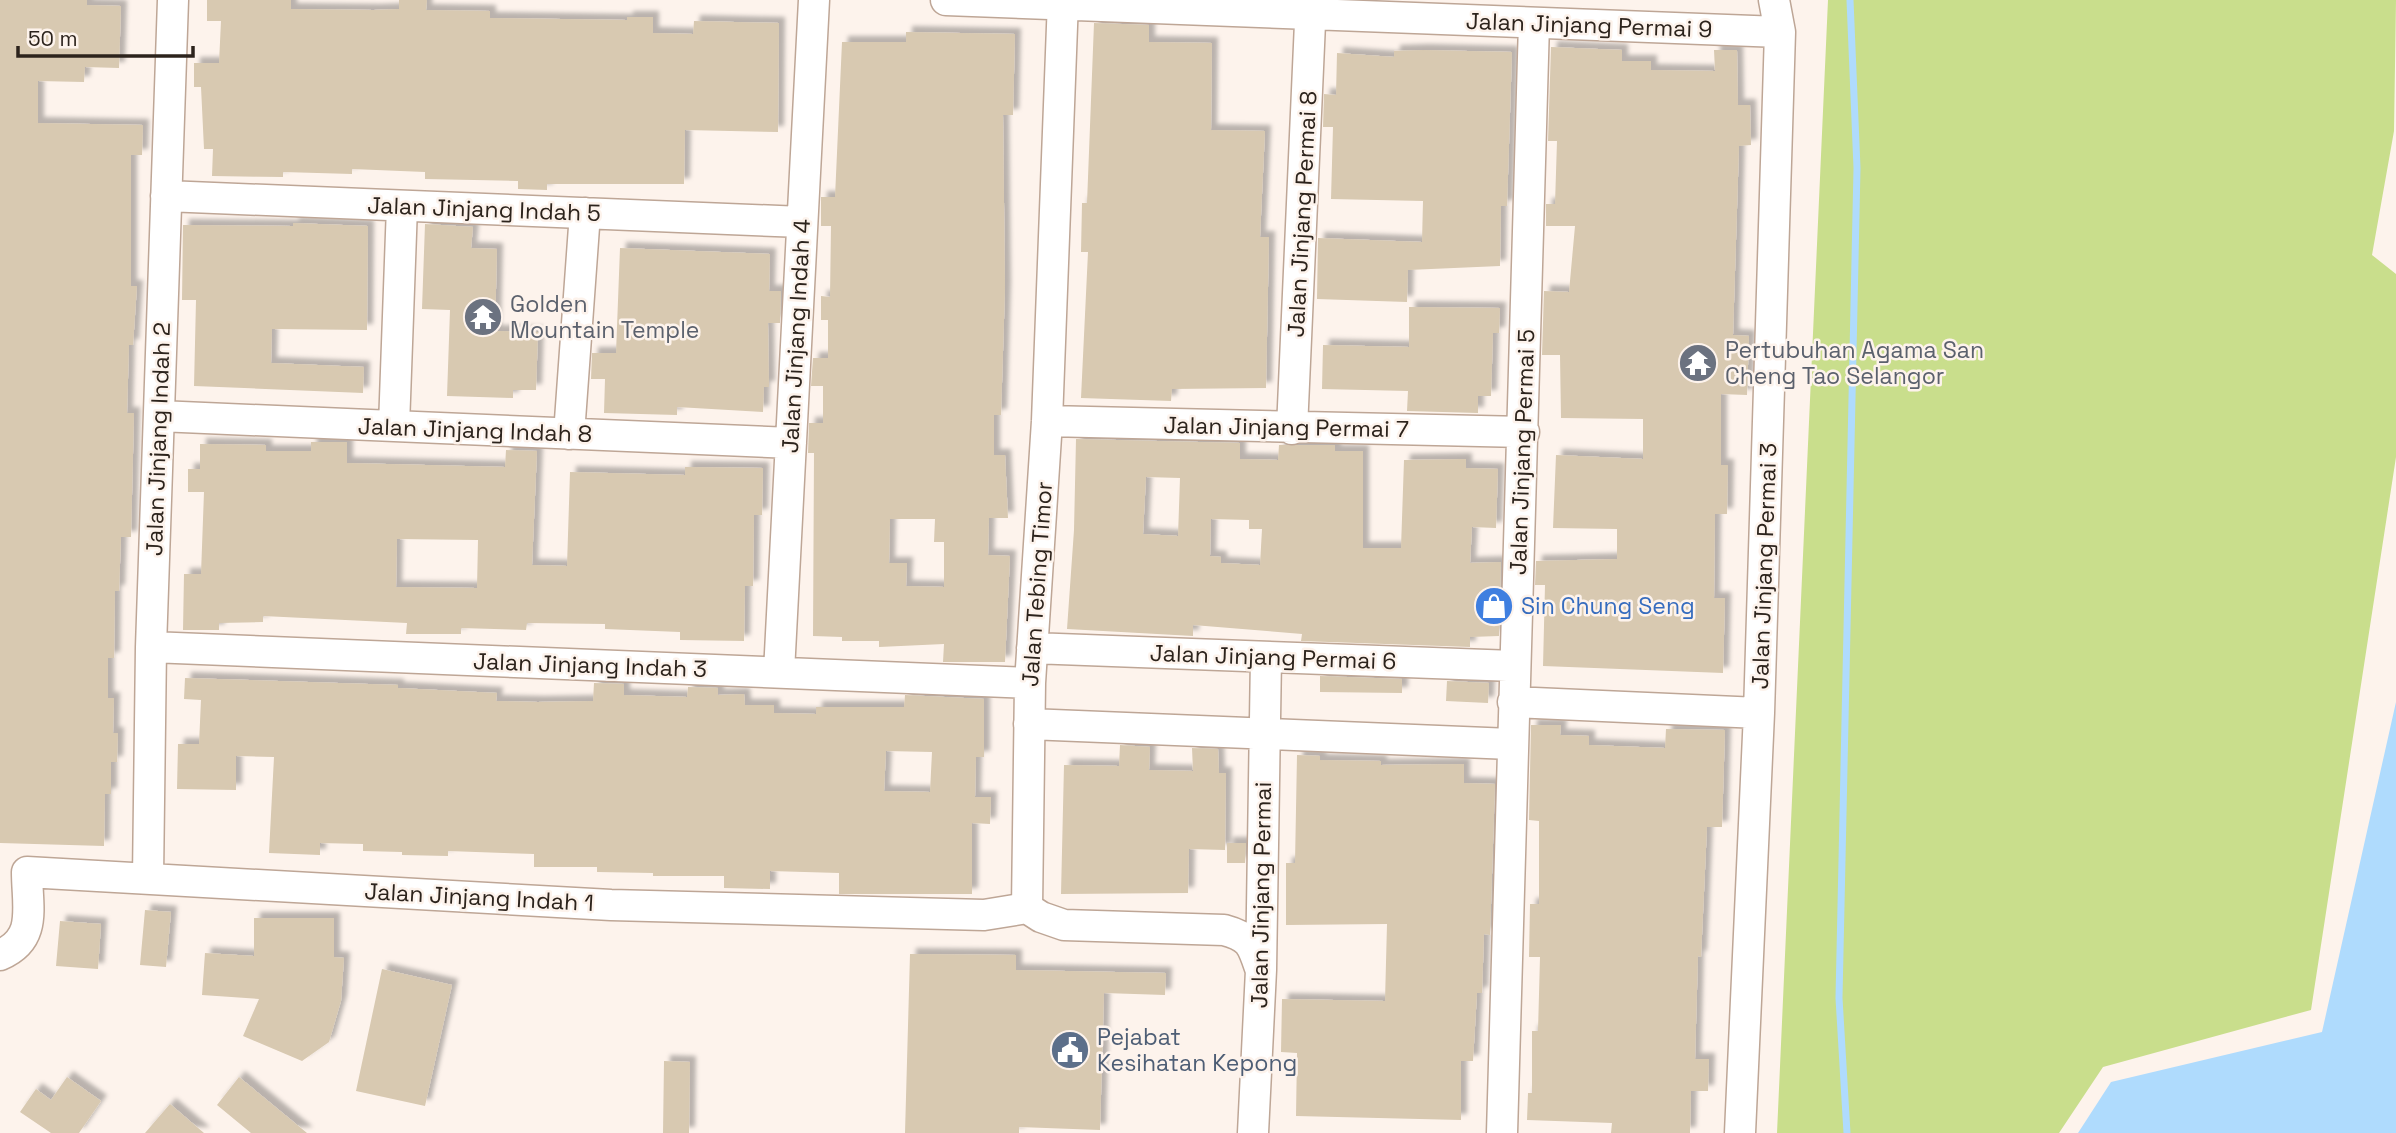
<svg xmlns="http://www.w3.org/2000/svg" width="2396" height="1133" font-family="'Space Grotesk',sans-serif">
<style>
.green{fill:#c9de8c}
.water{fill:#afdbfd}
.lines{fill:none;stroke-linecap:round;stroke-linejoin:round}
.stream{stroke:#afdbfd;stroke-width:7}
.building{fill:#d8c9b1;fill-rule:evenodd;filter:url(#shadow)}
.minor-casing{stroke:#bea696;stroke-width:33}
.minor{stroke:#fff;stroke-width:30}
.labels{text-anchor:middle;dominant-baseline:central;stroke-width:5;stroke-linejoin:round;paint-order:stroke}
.street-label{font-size:23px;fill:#2c231c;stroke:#fdf3ec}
.worship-label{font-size:23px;fill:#5b616d;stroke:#fdf3ec;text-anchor:start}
.shop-label{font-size:23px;fill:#366cbe;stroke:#fdf3ec;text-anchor:start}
.service-label{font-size:23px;fill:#4e5e75;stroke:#fdf3ec;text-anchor:start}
</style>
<defs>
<filter id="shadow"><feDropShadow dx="6" dy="-6" stdDeviation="2" flood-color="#0004"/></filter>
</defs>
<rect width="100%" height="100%" fill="#fdf3ec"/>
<!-- green -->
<path class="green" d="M1828,0H2396L2394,131L2372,255L2396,274V457L2311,1010L2103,1067L2059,1133H1777Z"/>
<!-- water -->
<path class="water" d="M2396,702V1133H2078L2111,1082L2322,1032Z"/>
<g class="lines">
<!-- stream -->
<path class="stream" d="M1847,1133L1839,998L1857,168L1850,0"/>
</g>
<!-- building -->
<path class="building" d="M0,0H87V5L121,6L119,68L85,67L84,82L38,81V123L143,125L142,155H131V286H137L133,345H129L127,413H134L131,537H121L119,591H115L114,658H108V698H114L113,733H118L117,762H111V794H105L104,846L0,843Z
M207,0H291V9L374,10L399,9V0H427L426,10L490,11V18L627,20V17H653V33L693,34L694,21L779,23L778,132L685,130L684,184H547V190L518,189V181L425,179V172L352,169V174L283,172V177L212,176L213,149H204L201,87H194V63H219L221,21H207Z
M1094,23L1149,25V42L1212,43L1211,130L1265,131L1260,237H1269L1266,388L1172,389L1171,401L1081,398L1088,252H1081L1082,203H1087Z
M906,32L1015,34L1013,115H1003L1005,288L1001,415H994V455H1005L1008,518H989L988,555L1010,556L1005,662H943L944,644L879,647V641H842V637L813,636L814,453H808L809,423H823V386H811L813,358H828V320H821V296L830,297L831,226H821V197H835L842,42H906ZM890,519H935L934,542H944V587L906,586L907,563H889Z
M1551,47L1622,50V61H1651V70L1715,71L1714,50H1737L1738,105H1750L1751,145L1739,146L1733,335L1749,336L1747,395L1721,394V465H1728L1727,514H1715L1714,598H1725L1723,673L1543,666L1545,585H1535L1536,561L1617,559V529L1553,528L1556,455L1643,459V419L1561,418L1560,355H1542L1544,291L1569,292L1575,226H1546V204H1555L1557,141H1548Z
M1423,50L1512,52L1507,206H1501L1500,266L1408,270L1407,302L1317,299L1318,238L1422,242L1423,201L1331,199L1333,127H1323L1324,94L1336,95L1337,53L1394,57V51Z
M293,223L368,226L367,330L272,329L271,363L364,367L363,393L194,386L196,300H182L183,225L293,226Z
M425,224L473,227L471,248L497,249L495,331L538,332L536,390H513V398L447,396L450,310L422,309Z
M620,248L770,254L769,291H781L780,323H768L769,387H764L763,412L677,407V415L604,413L605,379H591L592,353H616Z
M1409,307L1500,308L1499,333H1493L1491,396H1478V413L1407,411L1408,391L1322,389L1323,345L1409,347Z
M1076,439L1240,443V459L1278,460L1279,445H1335V451H1363V548H1401L1404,460L1466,459V468L1498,469L1496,528L1472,527L1470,563L1501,562L1499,636L1470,637V647L1301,641L1302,634L1193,625V636L1067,629L1074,530ZM1146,477L1180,478L1178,536L1143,534ZM1211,519L1249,520V529H1262L1260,565L1221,563V557L1210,556Z
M311,442H347V463L505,467L506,450L537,451L532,565L567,566L570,472L685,475V467L763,468L762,515H754L753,586H745L744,641L680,640V632L605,629V624L527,623L526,630L461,628V634H406L407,623L263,616V622L219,623V630H183L184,574H201L204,492H188V469H200V444L266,445V451H311ZM397,539L478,540L477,588L396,587Z
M1320,676L1402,679V693L1320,692Z
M185,678L398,685V688L497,693L496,701L538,702L593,701L594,683L624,684V695L687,697L688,687L718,688V695L744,694L745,705H774V713L816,714V707H904L905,695L984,699V757H976L975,797H991L990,824L972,823V894H839V873L770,871V889L724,888V876H653V873L597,872V867H534V854L448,851V856L402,855V852L363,851V844L320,843V855L269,853L274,757L236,756V790L177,789L178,744H199L201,700L184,699ZM886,751L932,752L930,792L884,791Z
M1447,681L1489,683L1488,703L1446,701Z
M1531,725H1561L1560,735L1589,736V745L1665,748L1666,729L1725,730L1722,827H1707L1701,957L1698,956L1695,1059H1709L1708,1091H1691L1690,1133H1611L1612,1123L1527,1120L1528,1093H1532V1031H1538L1540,957H1529L1530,904H1539V821L1529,820Z
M1120,745L1150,747L1149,770L1193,771L1192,748L1218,749L1219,773H1226L1225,850L1189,849L1188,893L1061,894L1064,765L1119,766Z
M1297,755L1320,756V760L1381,761V765L1464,764V783L1495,784L1490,935L1484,934L1482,993H1477L1473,1061H1461V1120L1296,1116L1297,1053L1281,1052L1282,999L1385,1001L1387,924L1286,925V863H1295Z
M1227,843H1246L1245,863H1227Z
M145,910L171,912L166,967L140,965Z
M254,918H334V957L344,958L341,1001L329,1042L302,1061L243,1036L259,999L202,995L205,953L254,956Z
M60,921L101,924L98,969L56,966Z
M910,954L1016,955V970L1166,973L1165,995L1104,993L1100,1130L1019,1127V1133H905Z
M382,969L452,985L425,1106L356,1091Z
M664,1061L690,1062L689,1133H663Z
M67,1077L101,1101L79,1133H51L20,1112L36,1089L51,1100Z
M239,1077L307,1133H251L217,1105Z
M170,1104L204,1133H145Z"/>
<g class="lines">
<!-- minor casing -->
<g class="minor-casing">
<path id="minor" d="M946,0L1780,32
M166,196L802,222
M159,416L791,443
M1047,421L1524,432
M394,426L402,206
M1292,429L1311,0
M569,434L585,213
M151,647L1030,683
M1032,648L1514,666
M779,672L814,0
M1513,702L1759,713
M1029,724L1511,744
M148,878L151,647L173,0
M1027,908L1030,683L1047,421L1063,0
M1027,908L1041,917L1064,925L1224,930C1250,937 1252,944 1260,968
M0,955C38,939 27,907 27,872L611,905L984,915L1027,908
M1253,1133L1261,970L1266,657
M1502,1133L1534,23
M1740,1133L1759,713L1780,32L1774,0"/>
</g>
<!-- minor -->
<use href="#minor" class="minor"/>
</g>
<!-- icons -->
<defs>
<g id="temple-disc" transform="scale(2.0125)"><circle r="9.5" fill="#6b7280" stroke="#fdf3ec"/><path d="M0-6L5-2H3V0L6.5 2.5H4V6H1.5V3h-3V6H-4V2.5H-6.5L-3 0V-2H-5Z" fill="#fff"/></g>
<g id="shop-disc" transform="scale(2.0125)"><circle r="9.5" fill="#3f7fe0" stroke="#fdf3ec"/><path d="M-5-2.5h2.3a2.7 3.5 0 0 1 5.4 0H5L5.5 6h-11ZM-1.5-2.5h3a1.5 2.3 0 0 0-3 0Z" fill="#fff"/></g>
<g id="civic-disc" transform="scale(2.0125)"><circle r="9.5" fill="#5c6f8a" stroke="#fdf3ec"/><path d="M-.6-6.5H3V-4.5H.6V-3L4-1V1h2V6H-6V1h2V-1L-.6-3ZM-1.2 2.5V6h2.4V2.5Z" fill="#fff"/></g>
</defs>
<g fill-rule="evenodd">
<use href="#temple-disc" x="483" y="317"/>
<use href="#temple-disc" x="1698" y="363"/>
<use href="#shop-disc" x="1494" y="606"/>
<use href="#civic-disc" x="1070" y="1050"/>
</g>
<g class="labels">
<!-- street labels -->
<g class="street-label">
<text transform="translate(1589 25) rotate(2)">Jalan Jinjang Permai 9</text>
<text transform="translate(484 209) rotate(2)">Jalan Jinjang Indah 5</text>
<text transform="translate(1302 214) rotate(-87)">Jalan Jinjang Permai 8</text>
<text transform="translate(796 336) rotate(-87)">Jalan Jinjang Indah 4</text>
<text transform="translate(1286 427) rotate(1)">Jalan Jinjang Permai 7</text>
<text transform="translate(475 430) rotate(2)">Jalan Jinjang Indah 8</text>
<text transform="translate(158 439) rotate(-88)">Jalan Jinjang Indah 2</text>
<text transform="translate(1522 452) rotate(-88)">Jalan Jinjang Permai 5</text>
<text transform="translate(1764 566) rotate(-88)">Jalan Jinjang Permai 3</text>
<text transform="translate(1037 584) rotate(-86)">Jalan Tebing Timor</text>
<text transform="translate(1273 657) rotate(2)">Jalan Jinjang Permai 6</text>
<text transform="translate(590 665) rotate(2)">Jalan Jinjang Indah 3</text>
<text transform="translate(1261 895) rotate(-89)">Jalan Jinjang Permai</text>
<text transform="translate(479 897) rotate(3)">Jalan Jinjang Indah 1</text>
</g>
<!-- worship labels -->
<g class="worship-label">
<text x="510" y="304">Golden<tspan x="510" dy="26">Mountain Temple</tspan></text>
<text x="1725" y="350">Pertubuhan Agama San<tspan x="1725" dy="26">Cheng Tao Selangor</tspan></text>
</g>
<!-- shop labels -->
<g class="shop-label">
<text x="1521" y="606">Sin Chung Seng</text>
</g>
<!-- service labels -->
<g class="service-label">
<text x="1097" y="1037">Pejabat<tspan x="1097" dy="26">Kesihatan Kepong</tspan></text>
</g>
</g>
<!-- scale -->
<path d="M18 46v10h175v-10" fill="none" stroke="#2c231c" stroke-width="3.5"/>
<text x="28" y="46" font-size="21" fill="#2c231c" stroke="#fdf3ec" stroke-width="5" paint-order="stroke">50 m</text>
</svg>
